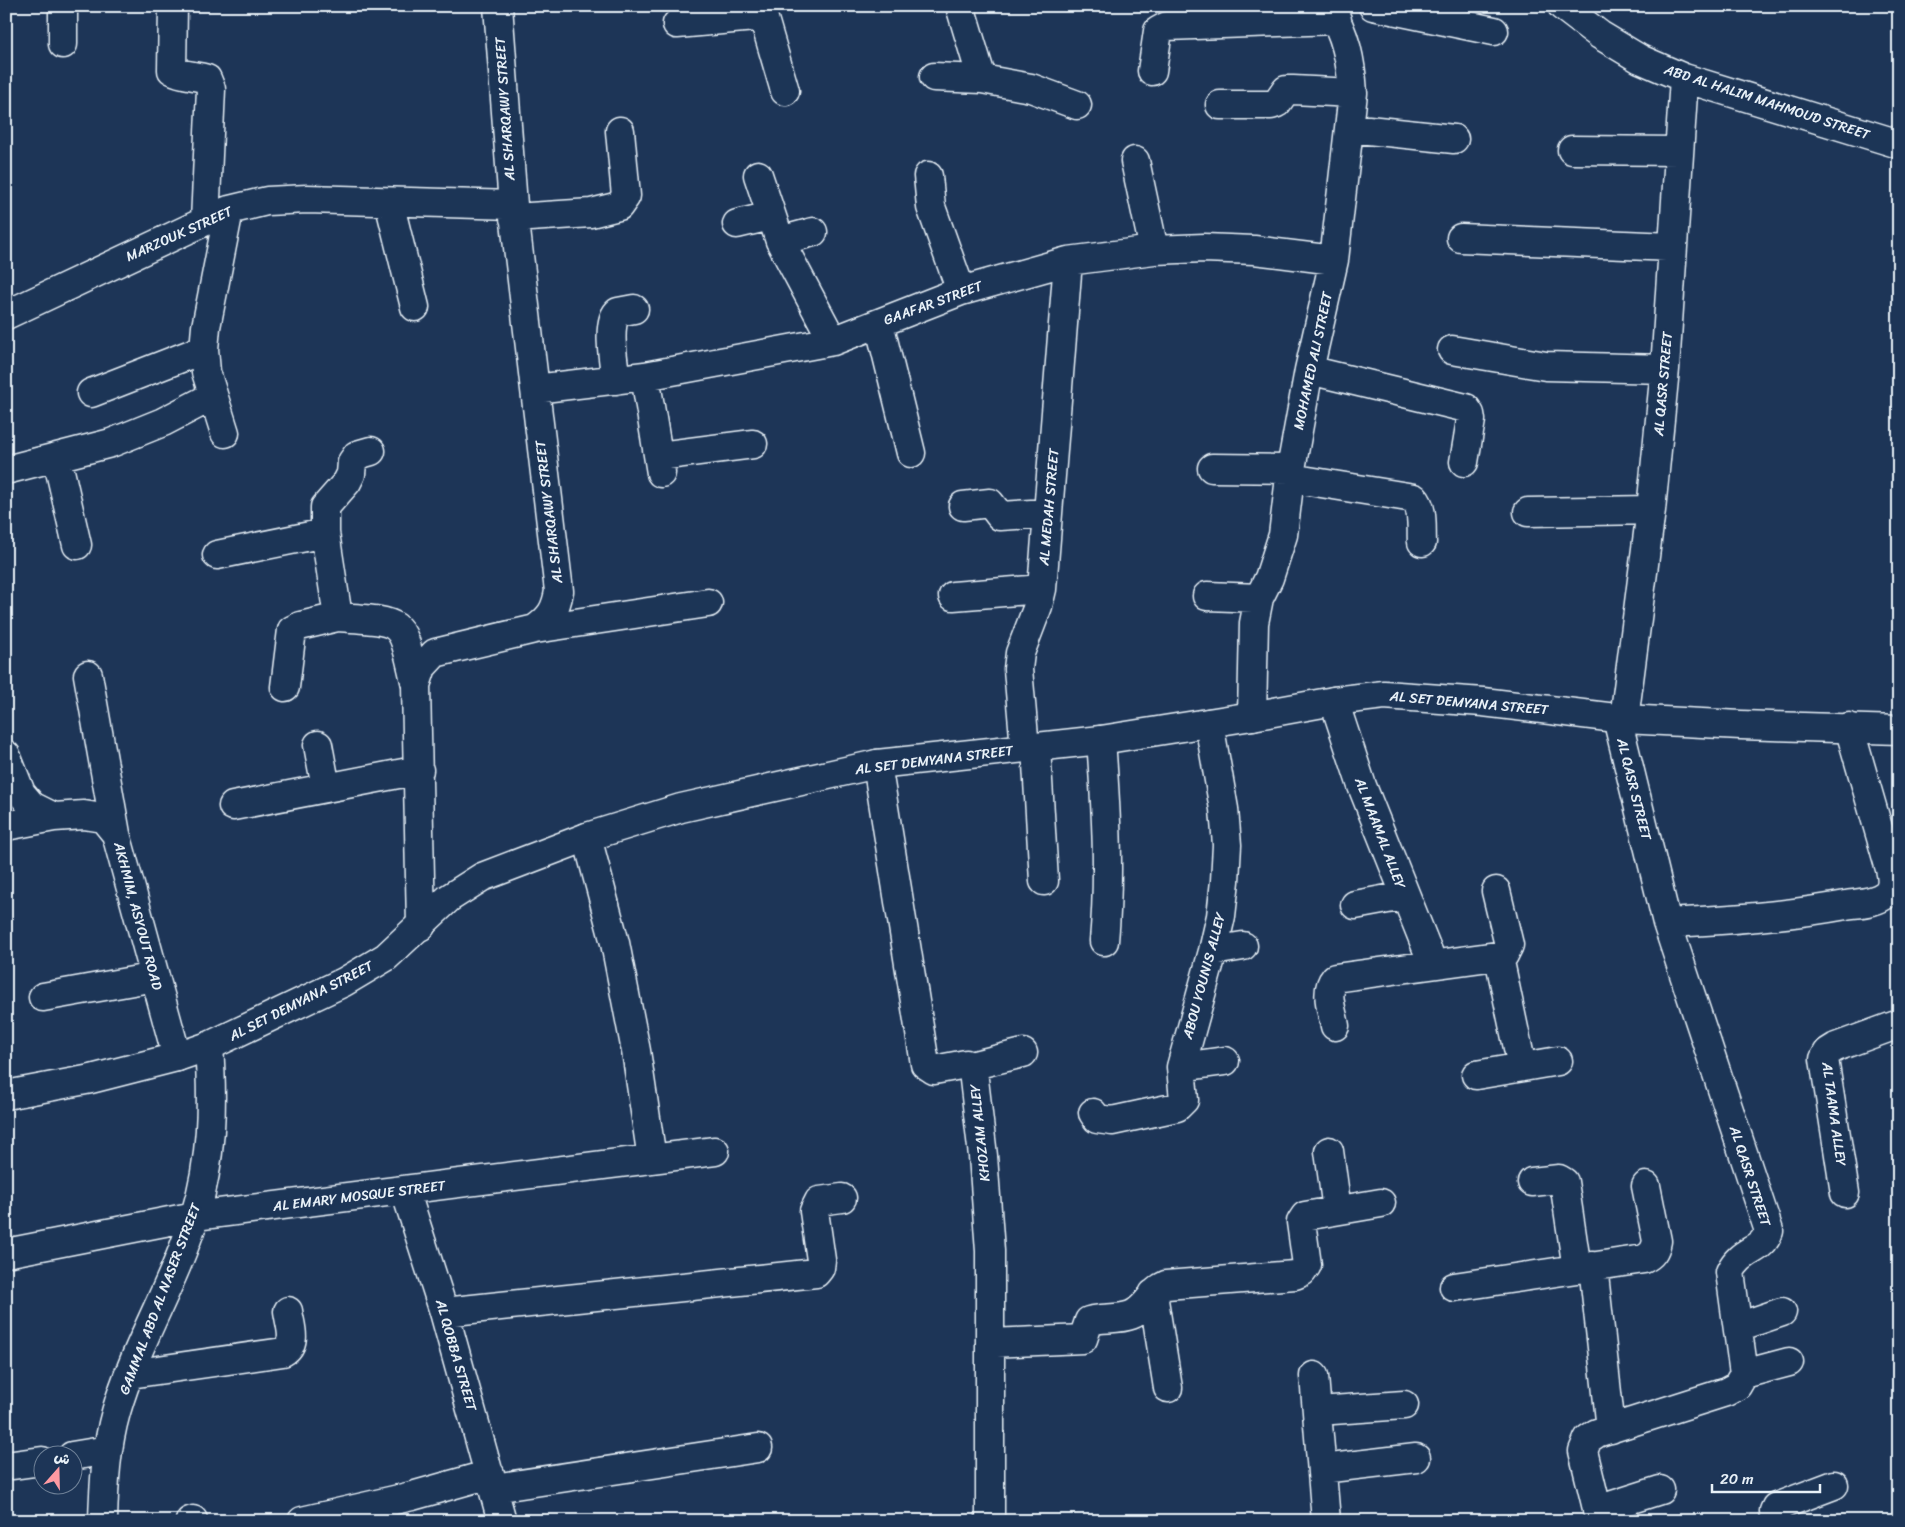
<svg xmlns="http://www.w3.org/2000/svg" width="1905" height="1527" font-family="Sriracha,'Playpen Sans Arabic',sans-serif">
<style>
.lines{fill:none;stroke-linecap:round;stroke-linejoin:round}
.minor-casing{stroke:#e8f1f8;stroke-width:31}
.tertiary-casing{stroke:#e8f1f8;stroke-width:31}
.minor{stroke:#1d3557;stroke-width:28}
.tertiary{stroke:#1d3557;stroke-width:28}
.labels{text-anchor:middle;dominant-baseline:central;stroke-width:5;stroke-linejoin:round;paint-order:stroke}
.street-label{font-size:14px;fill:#e8f1f8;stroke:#1d3557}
</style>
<rect width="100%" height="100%" fill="#1d3557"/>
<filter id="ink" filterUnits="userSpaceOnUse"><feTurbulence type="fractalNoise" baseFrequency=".02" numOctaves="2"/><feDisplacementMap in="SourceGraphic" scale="10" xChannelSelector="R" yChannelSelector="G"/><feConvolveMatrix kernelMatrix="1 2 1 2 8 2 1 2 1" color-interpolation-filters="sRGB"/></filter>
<g filter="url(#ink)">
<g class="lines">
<!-- minor casing -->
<g class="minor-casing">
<path id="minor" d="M173,6L172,70C183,76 195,75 207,79L211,89L205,221
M960,6L982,79
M1373,6L1494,31
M1562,6L1600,35L1640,59L1684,78L1899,144
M677,24L755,17L764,19L785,91
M63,44V6
M1152,71L1158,31L1167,26L1337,20
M934,77L982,79L1031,88L1077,105
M1220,105H1271L1277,103L1286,90H1293L1353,93
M1349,128L1454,139
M1572,150L1679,151
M1135,161L1154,250
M758,175L780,241L833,341
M928,176L931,207L961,291
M389,202L415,307
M514,218L591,213L619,206L626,196L620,131
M737,224L770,216
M1461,238L1672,247
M780,241L813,232
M6,315L229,210L267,201L307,199L513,205
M879,323L911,453
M1452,350L1546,366L1665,369
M1309,370L1466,408L1470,414L1471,420L1464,462
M645,376L661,473
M616,380C614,366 606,321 618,312L634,309
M535,389L645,376L833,341L961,291L1068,261L1154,250L1204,248L1254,250L1334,260
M91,393L204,349
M225,433L206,372L204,349L206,327L229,210
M371,451L357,455L352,462L351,474L347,482L325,507V533L338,617C408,622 400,619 416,685
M659,456L753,444
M57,458L77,545
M1212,468L1291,469
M6,470L111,443L163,422L213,396
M1290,478L1414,498C1424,508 1421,528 1422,542
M963,506L990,503L1000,516L1048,513
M1528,512L1651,510
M217,555L325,533
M953,596L1042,589
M1207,596L1259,598
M535,629L708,603
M88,675L116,834
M285,687L292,630L300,626L338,617
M1334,701L1362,786L1433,964
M1252,716L1254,623L1259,598L1269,578L1283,535L1291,469L1309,370L1334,260L1353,93C1351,61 1346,34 1328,6
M1624,719L1651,510L1665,369L1684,78
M1101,740C1106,808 1110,874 1104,941
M318,745L326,788
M1036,747L1044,881
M1025,748L1018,669L1020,653L1038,606L1042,589L1068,261
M6,755L21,793L32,806L54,817L84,815L103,818L116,834L177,1057
M877,764L925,1064L934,1070L966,1064L973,1071L983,1156L990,1251V1521
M233,806L419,770
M6,826L54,817
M587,837L615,943L636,1051L652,1159
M1355,905L1404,896
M1667,923C1727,920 1787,916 1846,905C1859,903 1876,903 1886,894C1894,887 1892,877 1890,869L1849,727
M421,926L416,685L422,667L435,653L535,629C551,618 556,609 559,591L513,205L498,6
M1213,951L1243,946
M1499,957L1522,1067
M43,997L155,977
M1335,1026C1332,1010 1324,991 1335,978L1504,955L1509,945L1496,891
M970,1066L1023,1053
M1181,1067L1225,1061
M1476,1075L1558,1061
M1093,1113L1097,1119L1112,1121L1177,1107L1184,1100L1181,1067L1213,951L1221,916L1225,881L1227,845L1224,809L1209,723
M1329,1151L1337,1210
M1532,1182L1559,1179L1564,1182L1577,1269
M405,1190L444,1312L502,1521
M1845,1193L1824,1059L1828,1052L1836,1047L1899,1024
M6,1253L195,1216L715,1151
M1593,1266L1611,1429
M1454,1287L1644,1259C1652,1255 1655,1251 1657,1241L1646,1186
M1153,1294L1168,1388
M444,1312L816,1273L820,1268L821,1260L814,1211L819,1201L842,1198
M1738,1327L1782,1312
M991,1343L1083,1339L1089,1321C1102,1317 1118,1320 1131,1315C1147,1309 1151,1291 1166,1285L1295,1275L1302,1272L1307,1265L1301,1222L1305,1216L1381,1203
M130,1374L283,1352C298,1343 290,1326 288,1311
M1744,1374L1789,1362
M1314,1376L1326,1521
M1318,1411L1404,1405
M72,1456L108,1450
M13,1465L42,1461
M1322,1469L1416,1458
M494,1488L758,1448
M1597,1510L1660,1490
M103,1521C104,1484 106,1447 116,1412C135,1345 175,1282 195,1215C212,1160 213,1104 209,1046
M190,1521L193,1520
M302,1521L412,1496L490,1474
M1600,1521L1583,1451L1588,1439L1597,1433L1726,1392L1737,1386L1744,1374L1730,1272C1741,1248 1762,1253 1769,1231L1667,923L1617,718
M1777,1521L1774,1511L1776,1507L1834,1485"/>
</g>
<!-- tertiary casing -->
<g class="tertiary-casing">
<path id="tertiary" d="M6,1095L91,1079L177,1057L209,1046L344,982L386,957L449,898L482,877L587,837L681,808L877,764L1101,740L1252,716L1334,701L1384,695L1483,702L1624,719L1741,725L1899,730"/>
</g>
<!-- minor -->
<use href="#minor" class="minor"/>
<!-- tertiary -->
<use href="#tertiary" class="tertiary"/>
</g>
</g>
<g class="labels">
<!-- street labels -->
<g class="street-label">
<text transform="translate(1767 102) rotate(18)">ABD AL HALIM MAHMOUD STREET</text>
<text transform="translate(505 109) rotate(-94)">AL SHARQAWY STREET</text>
<text transform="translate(179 234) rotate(-24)">MARZOUK STREET</text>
<text transform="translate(933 303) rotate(-20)">GAAFAR STREET</text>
<text transform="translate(1313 361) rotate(-78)">MOHAMED ALI STREET</text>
<text transform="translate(1663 384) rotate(-85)">AL QASR STREET</text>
<text transform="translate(1049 507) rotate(-85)">AL MEDAH STREET</text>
<text transform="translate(549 512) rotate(-97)">AL SHARQAWY STREET</text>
<text transform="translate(1469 703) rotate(5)">AL SET DEMYANA STREET</text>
<text transform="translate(934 760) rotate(-7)">AL SET DEMYANA STREET</text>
<text transform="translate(1634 789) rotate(76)">AL QASR STREET</text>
<text transform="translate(1380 833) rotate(69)">AL MAAMAL ALLEY</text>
<text transform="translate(138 916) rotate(75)">AKHMIM, ASYOUT ROAD</text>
<text transform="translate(1204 976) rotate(-75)">ABOU YOUNIS ALLEY</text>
<text transform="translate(301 1001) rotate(-27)">AL SET DEMYANA STREET</text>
<text transform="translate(1834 1114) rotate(82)">AL TAAMA ALLEY</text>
<text transform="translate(980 1133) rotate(-96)">KHOZAM ALLEY</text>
<text transform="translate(1750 1176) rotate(72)">AL QASR STREET</text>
<text transform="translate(359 1196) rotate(-7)">AL EMARY MOSQUE STREET</text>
<text transform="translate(160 1299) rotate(-69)">GAMMAL ABD AL NASER STREET</text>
<text transform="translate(456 1355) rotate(74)">AL QOBBA STREET</text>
</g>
</g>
<!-- margin -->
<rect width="1905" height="1527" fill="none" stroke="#1d3557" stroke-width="25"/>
<rect x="12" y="12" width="1880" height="1502" fill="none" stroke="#e8f1f8" stroke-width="2" filter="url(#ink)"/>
<!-- north arrow -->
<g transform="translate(58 1470) rotate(20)"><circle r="24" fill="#1d3557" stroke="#6e8097"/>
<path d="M0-4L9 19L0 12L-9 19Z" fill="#ff9aa2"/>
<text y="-8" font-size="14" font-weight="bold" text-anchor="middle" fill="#e8f1f8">ش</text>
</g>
<!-- scale -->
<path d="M1712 1484v8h108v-8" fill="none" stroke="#e8f1f8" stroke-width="2.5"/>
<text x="1720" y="1484" font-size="15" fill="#e8f1f8" stroke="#1d3557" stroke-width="4" paint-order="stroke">20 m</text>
</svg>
